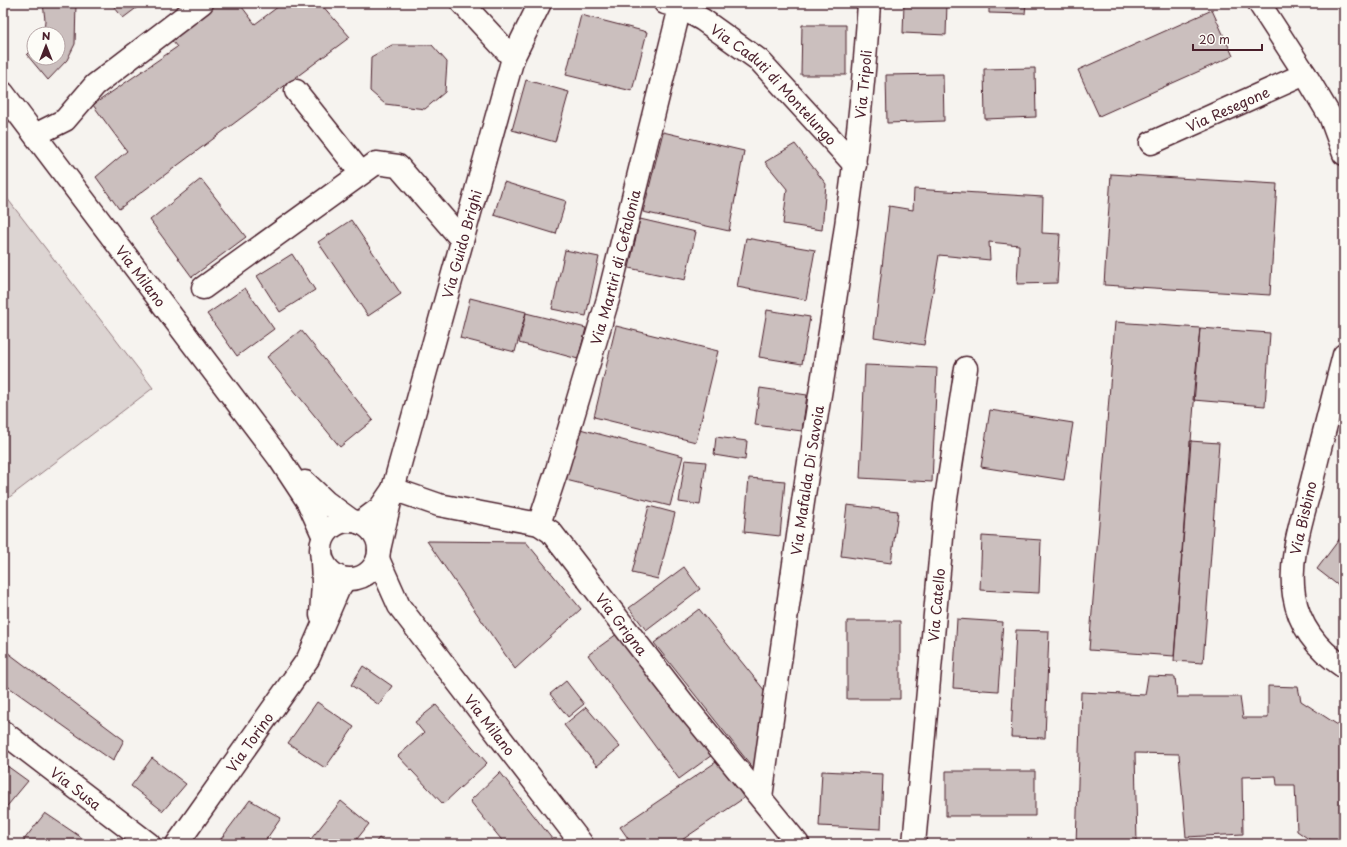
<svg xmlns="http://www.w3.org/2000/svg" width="1347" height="847" font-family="'Playpen Sans',sans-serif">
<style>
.green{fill:#dcd4d2;stroke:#937a7e}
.building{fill:#cbbfbe;stroke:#4a1f2b}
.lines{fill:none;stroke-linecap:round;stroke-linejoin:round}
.minor-casing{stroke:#4a1f2b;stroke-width:25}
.major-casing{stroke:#4a1f2b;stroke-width:25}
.minor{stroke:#fdfcf7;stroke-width:22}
.major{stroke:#fdfcf7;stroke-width:22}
.labels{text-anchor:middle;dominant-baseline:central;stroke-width:4;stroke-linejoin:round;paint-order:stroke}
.street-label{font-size:14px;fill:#4a1f2b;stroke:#fdfcf7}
</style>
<rect width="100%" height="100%" fill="#f6f3ef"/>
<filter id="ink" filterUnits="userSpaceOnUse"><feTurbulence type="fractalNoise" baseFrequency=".025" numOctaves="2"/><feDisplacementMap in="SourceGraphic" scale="8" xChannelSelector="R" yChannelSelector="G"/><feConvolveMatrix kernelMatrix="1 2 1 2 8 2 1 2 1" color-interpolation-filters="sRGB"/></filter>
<g filter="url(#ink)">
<!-- green -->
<path class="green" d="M3,193L153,388L3,502Z"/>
<!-- building -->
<path class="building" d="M43,3H76L75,44L67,60L48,80L27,55L34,48V58H58V34H44L45,20Z
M111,3H143L123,18Z
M217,3H239L255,24L283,3H320L350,37L119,209L96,177L127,151L93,105L177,47L169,37Z
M904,3H947L946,35L903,33Z
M989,3H1026L1025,14L989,13Z
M1118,3H1129L1120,7Z
M1212,10L1233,56L1099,116L1078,70Z
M581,15L647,32L632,91L566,75Z
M802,25H846V75H801Z
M392,45H432L447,62L445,92L425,109L385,104L370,91L371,57Z
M1035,68L1036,117L985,119L984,69Z
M943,74L944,121L887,123L886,75Z
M526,80L569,92L555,142L512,130Z
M663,132L744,151L729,231L643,212Z
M795,144L826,184L822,230L783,224L787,189L765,162Z
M1111,174L1277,184L1270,295L1104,285Z
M201,179L246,237L192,277L150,220Z
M504,182L566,201L556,234L494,215Z
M914,189L1043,197L1042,233L1060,234L1057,283L1017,284L1019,245L989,242L990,260L939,255L924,345L874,337L889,206L913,210Z
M640,219L696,232L685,280L629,268Z
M351,220L401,294L368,316L318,242Z
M746,238L815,250L806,300L737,287Z
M565,250L599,257L586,316L552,309Z
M292,254L315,290L280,312L257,276Z
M245,288L274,329L237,356L207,314Z
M470,298L526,312L515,352L460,338Z
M767,310L810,317L802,364L759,357Z
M526,313L586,328L578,359L519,343Z
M1115,322L1200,328L1174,656L1089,650Z
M616,326L718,351L696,442L594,417Z
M1200,328L1270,333L1265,406L1193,400Z
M301,330L373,420L340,447L267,357Z
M865,365L937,368L932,482L860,478Z
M760,388L807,395L802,431L755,425Z
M990,410L1073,423L1064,480L981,467Z
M580,429L683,456L670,506L566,480Z
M716,437L747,441L745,460L714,455Z
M1190,441L1219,443L1203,663L1174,661Z
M685,460L706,462L700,505L679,502Z
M749,478L785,481L780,536L744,532Z
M847,505L898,511L891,563L841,556Z
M649,506L675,513L658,579L632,573Z
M1344,533V590L1317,569Z
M982,536L1041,540L1039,593L980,590Z
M427,541L526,542L581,609L515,669Z
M684,567L700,589L646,630L629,608Z
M699,609L769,696L753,768L654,643Z
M957,619L1003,622L998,691L953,688Z
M847,621H900V699H847Z
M1016,630L1049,631L1045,738L1011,737Z
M621,631L712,755L679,779L588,655Z
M3,649L124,740L113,761L3,683Z
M363,666L392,686L379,705L351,685Z
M1148,676L1175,677L1177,697H1240L1243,718H1268V686L1298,687L1301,701L1344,729V844H1316L1297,831L1295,785H1277L1276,776L1242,777L1243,834L1186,837L1179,754L1135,753L1137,844H1076L1081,692L1145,695Z
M566,681L584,704L568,717L550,694Z
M317,702L354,727L325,768L288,743Z
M436,705L487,763L443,804L398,756L424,733L415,722Z
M586,707L620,747L597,766L564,725Z
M152,758L186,784L163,811L131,786Z
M719,760L744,798L676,844H632L620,827Z
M3,763L28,781L3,811Z
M822,771L883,774L881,829L819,826Z
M946,771H1035V816H946Z
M500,772L556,844H505L470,801Z
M250,800L281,818L263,844L218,843Z
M341,801L369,824L353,844H307Z
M45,813L91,844H28L23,841Z
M379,838L387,844H374Z
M204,840L210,844H201Z"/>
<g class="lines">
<!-- minor casing -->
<g class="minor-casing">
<g id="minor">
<path d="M462,3L513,58"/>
<path id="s1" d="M665,3L680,7L703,20L759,60L855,165"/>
<path d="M1259,3L1305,74L1330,116L1344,154"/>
<path d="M296,91L361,173"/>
<path d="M35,135L65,120L95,85L202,3"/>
<path id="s2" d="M1151,143L1305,74"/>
<path d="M203,288L376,163L398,166L462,240"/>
<path d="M1344,355C1333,397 1322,439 1312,481C1303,517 1288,557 1294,595C1299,626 1318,650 1344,667"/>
<path id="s3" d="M393,489L439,505L539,524L551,532L683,703L798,844"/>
<path d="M360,523L380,508L391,492"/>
<path id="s4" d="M539,524L556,473L608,299L680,7"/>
<path id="s5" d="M379,550L393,489L513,58L540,3"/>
<path d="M321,615L323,583L322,562"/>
<path id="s6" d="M3,732L149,844"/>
<path id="s7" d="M761,797C777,685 792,573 809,462C834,309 860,157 869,3"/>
<path id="s8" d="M177,844L308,659L338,590L345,579"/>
<path id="s9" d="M914,844L945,505L966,368"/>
</g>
</g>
<!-- major casing -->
<g class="major-casing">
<g id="major">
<path id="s10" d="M3,93L279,458L308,502L323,535"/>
<path d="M305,482L326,502L352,521"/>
<circle cx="350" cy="550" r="29"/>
<path id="s11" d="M378,559L399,606L582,844"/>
</g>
</g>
<!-- minor -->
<use href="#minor" class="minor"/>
<!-- major -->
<use href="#major" class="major"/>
</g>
</g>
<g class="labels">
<!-- street labels -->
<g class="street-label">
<text stroke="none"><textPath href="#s7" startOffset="720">Via Tripoli</textPath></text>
<text stroke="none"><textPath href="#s1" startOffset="138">Via Caduti di Montelungo</textPath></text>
<text stroke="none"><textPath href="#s2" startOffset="84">Via Resegone</textPath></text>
<text stroke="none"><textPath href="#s5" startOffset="317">Via Guido Brighi</textPath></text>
<text stroke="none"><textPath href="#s4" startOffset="268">Via Martiri di Cefalonia</textPath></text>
<text stroke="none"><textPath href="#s10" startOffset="229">Via Milano</textPath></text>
<text stroke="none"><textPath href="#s7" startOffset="320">Via Mafalda Di Savoia</textPath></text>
<text transform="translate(1303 518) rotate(-77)">Via Bisbino</text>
<text stroke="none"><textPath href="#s9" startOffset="240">Via Catello</textPath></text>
<text stroke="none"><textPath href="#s3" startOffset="281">Via Grigna</textPath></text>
<text stroke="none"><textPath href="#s11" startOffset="201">Via Milano</textPath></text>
<text stroke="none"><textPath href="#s8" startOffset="125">Via Torino</textPath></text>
<text stroke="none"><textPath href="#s6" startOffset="92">Via Susa</textPath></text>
</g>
</g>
<!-- margin -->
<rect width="1347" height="847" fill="none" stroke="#fdfcf7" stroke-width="16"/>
<rect x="8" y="8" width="1331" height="831" fill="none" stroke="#4a1f2b" stroke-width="1.5" filter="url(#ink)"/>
<!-- north arrow -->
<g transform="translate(46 46)"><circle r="19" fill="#fdfcf7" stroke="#b5a4a5"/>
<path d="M0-3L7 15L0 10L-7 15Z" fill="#4a1f2b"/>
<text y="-6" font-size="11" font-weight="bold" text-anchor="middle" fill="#4a1f2b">N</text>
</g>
<!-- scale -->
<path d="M1193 44v6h69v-6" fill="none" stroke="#4a1f2b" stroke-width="2"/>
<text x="1199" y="44" font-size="12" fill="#4a1f2b" stroke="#fdfcf7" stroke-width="3" paint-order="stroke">20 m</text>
</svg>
